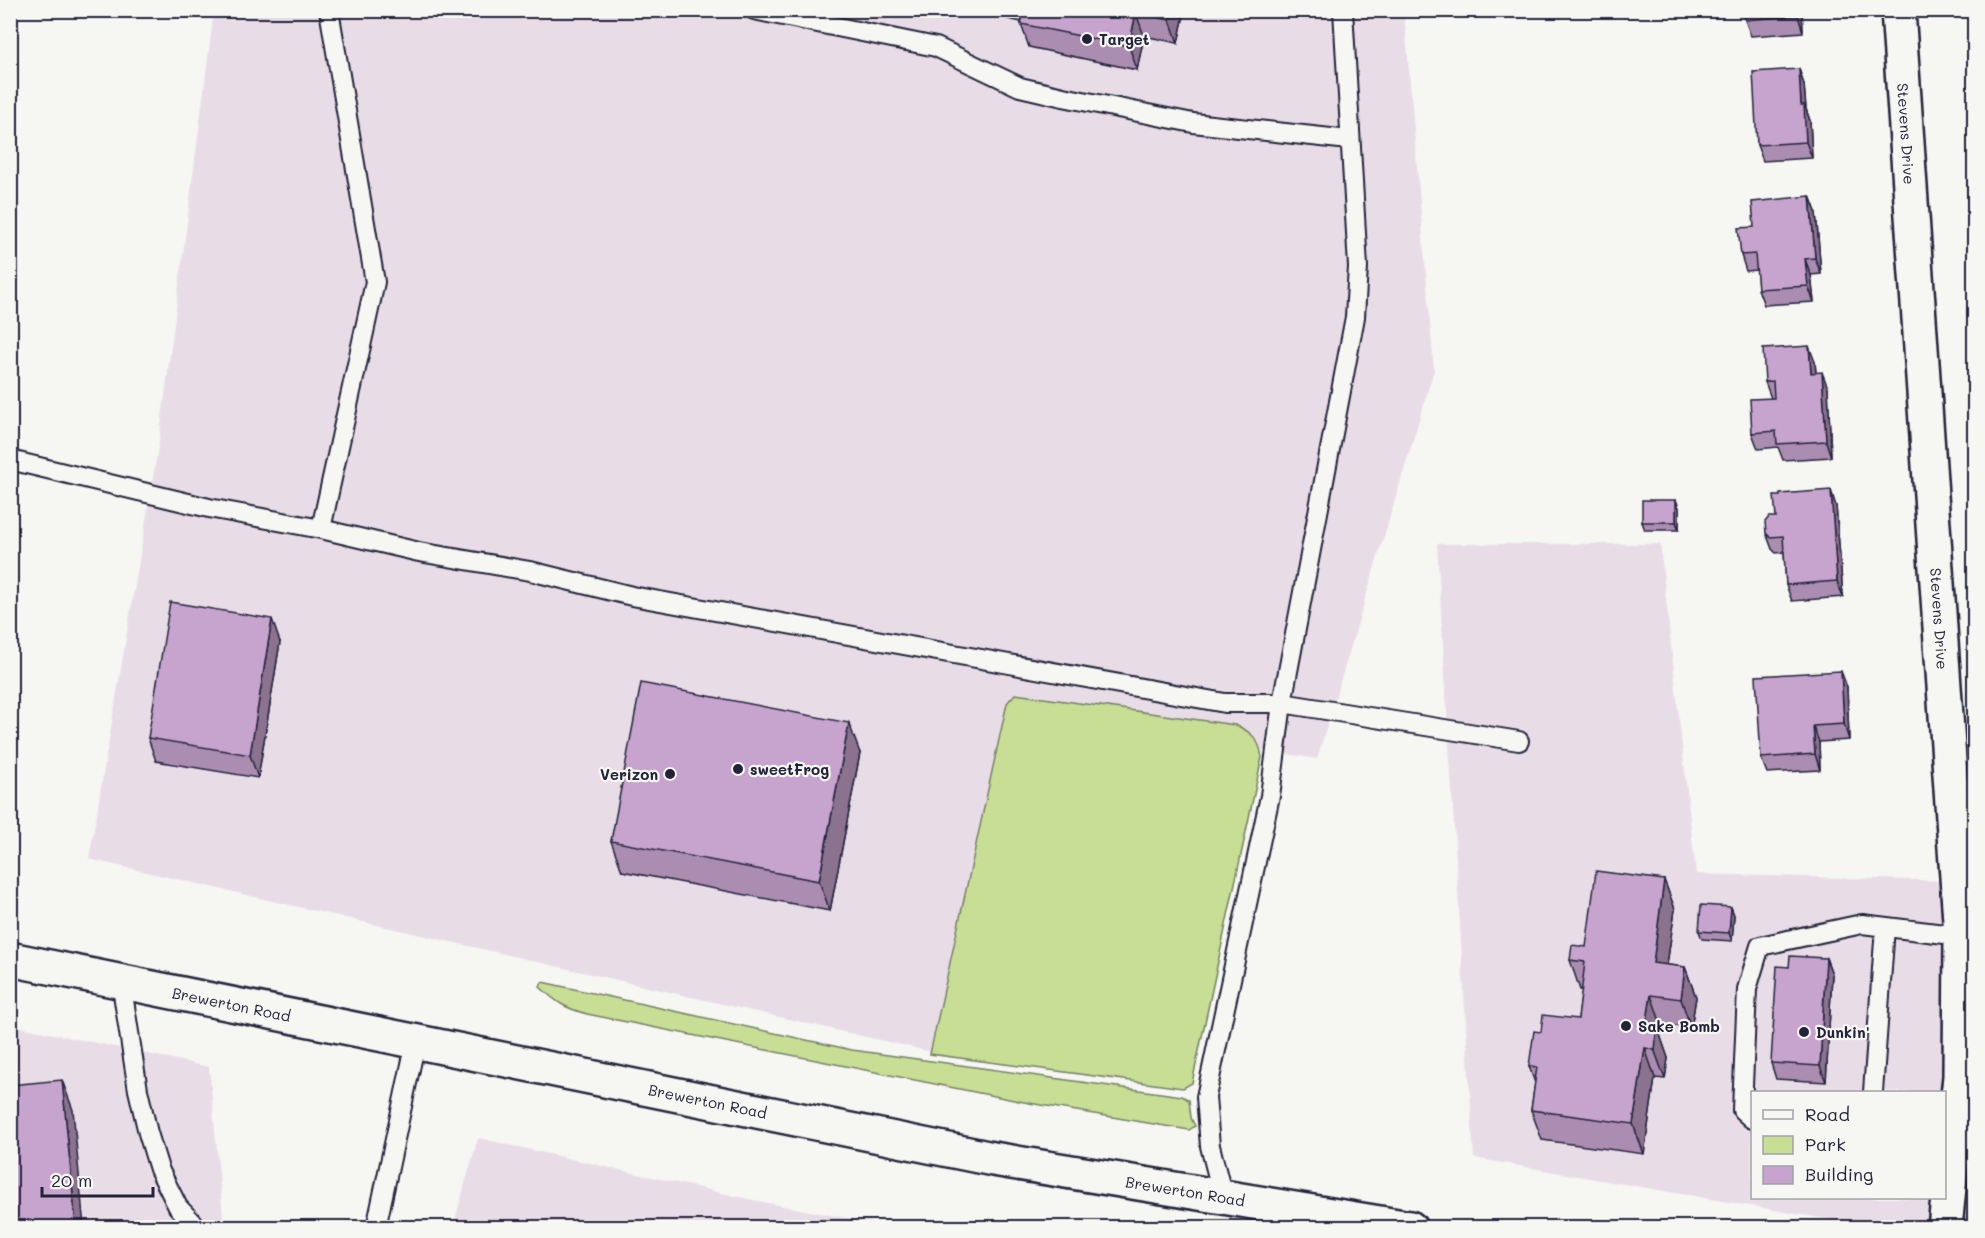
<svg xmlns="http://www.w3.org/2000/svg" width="1985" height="1238" font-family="Mali,sans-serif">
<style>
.built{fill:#e8dde7;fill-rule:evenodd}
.green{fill:#c7de94;stroke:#748068;stroke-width:1.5}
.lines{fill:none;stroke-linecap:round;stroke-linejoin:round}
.lane-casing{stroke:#22223b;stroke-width:22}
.street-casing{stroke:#22223b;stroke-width:38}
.primary-casing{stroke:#22223b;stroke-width:38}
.lane{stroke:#f6f6f2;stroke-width:18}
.street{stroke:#f6f6f2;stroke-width:33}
.primary{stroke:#f6f6f2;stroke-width:33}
.wall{fill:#ab8db1;stroke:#22223b;stroke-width:1.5}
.shaded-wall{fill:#8b7390;stroke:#22223b;stroke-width:1.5}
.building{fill:#c7a4ce;stroke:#22223b;stroke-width:1.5}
.poi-dot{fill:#22223b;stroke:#f6f6f2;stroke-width:2}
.labels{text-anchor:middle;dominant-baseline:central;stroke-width:4.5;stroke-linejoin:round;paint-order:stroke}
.poi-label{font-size:15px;font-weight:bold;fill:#22223b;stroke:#f6f6f2;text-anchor:start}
.street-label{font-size:15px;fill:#22223b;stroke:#f6f6f2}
</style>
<rect width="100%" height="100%" fill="#f6f6f2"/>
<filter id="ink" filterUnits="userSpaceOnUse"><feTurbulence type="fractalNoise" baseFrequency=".0167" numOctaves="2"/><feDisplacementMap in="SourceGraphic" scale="12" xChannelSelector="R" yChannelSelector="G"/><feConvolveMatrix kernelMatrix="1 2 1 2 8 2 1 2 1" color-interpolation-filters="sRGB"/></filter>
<g filter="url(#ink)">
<!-- built -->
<path class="built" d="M214,11H1404L1434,370L1317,759L1013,708L949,1056L89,859L159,442Z
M1437,544H1660L1696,874L1951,881L1974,903V1227H1872L1474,1158ZM1752,1092H1944V1198H1752Z
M11,1025L209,1067L224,1227L11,1228Z
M478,1138L753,1200L892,1227H453Z"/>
<!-- green -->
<path class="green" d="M1015,694L1235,725C1252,732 1259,739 1262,757L1192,1083L1183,1088L930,1054L1007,703Z
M542,982L852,1050L1182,1096L1189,1100L1191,1118L1195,1126L1189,1130L1029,1103L587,1014C565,1008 557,1003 540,987Z"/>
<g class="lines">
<!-- lane casing -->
<g class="lane-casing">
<path id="lane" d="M754,10L936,47L1020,87L1063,97L1193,123L1349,140
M10,460L209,508L321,529L419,552L530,571L632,596L1225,703H1282L1519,741
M321,529L375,282L329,10
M121,981L138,1090L148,1133L159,1169L178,1207L198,1228
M1873,1092L1885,927
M1752,1119L1742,1110L1747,989L1760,946L1862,924L1961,936
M1223,1197L1210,1146L1206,1097L1270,796L1282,703L1355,317L1358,267L1343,10
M376,1228L416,1041"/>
</g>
<!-- street casing -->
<g class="street-casing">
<g id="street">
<path id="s1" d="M1898,10L1961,936L1960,1076L1945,1228"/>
</g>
</g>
<!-- primary casing -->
<g class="primary-casing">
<g id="primary">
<path id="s2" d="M10,959L993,1159L1410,1228"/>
</g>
</g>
<!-- lane -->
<use href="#lane" class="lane"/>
<!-- street -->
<use href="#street" class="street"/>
<!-- primary -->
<use href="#primary" class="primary"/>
</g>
<!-- wall -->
<path class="wall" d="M969,10H1185L1178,43L1144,36L1137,70L1029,47L1021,24V22Z
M1745,10H1802L1803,32L1751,36L1745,20Z
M1799,69L1804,85L1806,109L1810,121L1812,158L1763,161L1757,145Z
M1810,196L1816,212L1821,274L1811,275L1814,302L1764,305L1758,289L1757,270L1746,271L1741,255L1754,227Z
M1815,362L1816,373L1828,388L1831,457L1783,460L1778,447L1758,449L1752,433L1771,398L1765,382Z
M1676,500L1679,508V530H1645L1642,522Z
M1836,506L1843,597L1792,601L1786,585L1784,552L1776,553L1772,549L1766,533L1776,517Z
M280,642L258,778L156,761L148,738Z
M1847,687L1849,740L1819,742L1820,770L1767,773L1761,758Z
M860,753L830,911L622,871L611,841Z
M1664,880L1675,909L1667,965L1685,967L1696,997L1691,1028L1661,1024L1660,1035L1668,1058L1665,1079L1655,1078L1644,1154L1542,1140L1531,1110L1535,1083L1529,1066L1541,1032L1578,1019L1582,990H1580L1570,960Z
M1731,907L1734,915L1732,941L1702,939L1699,931Z
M1826,958L1832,974L1826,1082L1776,1079L1771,1063Z"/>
<!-- shaded-wall -->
<path class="shaded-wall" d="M1172,10H1185L1178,43L1170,20Z
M1797,10H1802L1803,32L1798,16Z
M1136,13L1144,36L1137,70L1129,46Z
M1799,69L1804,85L1806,109L1810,121L1812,158L1806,142L1801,105Z
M1810,196L1816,212L1821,274L1815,258Z
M1805,259L1811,275L1814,302L1808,286Z
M1809,346L1815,362L1817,389L1811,373Z
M1822,372L1828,388L1831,457L1826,441Z
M1831,490L1836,506L1843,597L1837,581Z
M1676,500L1679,508V530L1676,522Z
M272,619L280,642L258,778L250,755Z
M1841,671L1847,687L1849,740L1844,724Z
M849,723L860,753L830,911L819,881Z
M1813,726L1819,742L1820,770L1815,754Z
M1664,880L1675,909L1663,992L1653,963Z
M1731,907L1734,915L1732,941L1729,933Z
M1826,958L1832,974L1826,1082L1820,1066Z
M1685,967L1696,997L1691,1028L1681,999Z
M1651,995L1661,1024L1660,1035L1668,1058L1665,1079L1646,1027Z
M1645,1048L1655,1078L1644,1154L1633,1124Z
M62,1080L73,1110L84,1227H76Z"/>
<!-- building -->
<path class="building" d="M1024,10H1172L1170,20L1136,13L1129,46L1021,24Z
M1745,10H1797L1798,16L1745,20Z
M1799,69L1801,105H1804L1806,142L1757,145L1753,72Z
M1810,196L1815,258L1805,259L1808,286L1758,289L1755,254L1741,255L1738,228L1754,227L1752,202Z
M1809,346L1811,373L1822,372L1826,441L1777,444L1776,431L1752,433L1750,399L1774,398L1773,381L1765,382L1763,349Z
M1831,490L1837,581L1786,585L1783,536L1770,537L1766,533L1765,522L1769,517H1776L1774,496H1780V494Z
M1642,500H1676V522H1642Z
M170,602L272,619L250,755L148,738Z
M1841,671L1844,724L1813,726L1815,754L1761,758L1756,676Z
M641,683L849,723L819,881L611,841Z
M1596,871L1664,880L1653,963L1685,967L1681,999L1651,995L1646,1027L1657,1029L1655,1050L1645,1048L1633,1124L1531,1110L1537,1067L1529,1066L1534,1031L1541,1032L1543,1015L1578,1019L1585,962L1570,960L1572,945L1586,947Z
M1701,905L1731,907L1729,933L1699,931Z
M1790,956L1826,958L1820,1066L1771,1063L1777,966L1789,967Z
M62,1080L76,1227H10V1085Z
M176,1220L177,1227H97Z"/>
</g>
<!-- markers -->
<g class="poi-dot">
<circle cx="1087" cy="39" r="6"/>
<circle cx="738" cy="769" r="6"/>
<circle cx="670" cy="774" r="6"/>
<circle cx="1626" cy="1026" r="6"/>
<circle cx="1804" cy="1032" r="6"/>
</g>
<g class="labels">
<!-- poi labels -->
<g class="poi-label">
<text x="1099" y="39">Target</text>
<text x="750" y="769">sweetFrog</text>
<text x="658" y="774" text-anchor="end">Verizon</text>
<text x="1638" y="1026">Sake Bomb</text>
<text x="1816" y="1032">Dunkin'</text>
</g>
<!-- street labels -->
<g class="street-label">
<text stroke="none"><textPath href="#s1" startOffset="124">Stevens Drive</textPath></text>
<text stroke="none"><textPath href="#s1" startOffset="610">Stevens Drive</textPath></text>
<text stroke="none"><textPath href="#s2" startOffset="226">Brewerton Road</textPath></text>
<text stroke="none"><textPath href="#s2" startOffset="712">Brewerton Road</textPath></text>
<text stroke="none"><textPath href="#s2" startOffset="1198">Brewerton Road</textPath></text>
</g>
</g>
<!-- margin -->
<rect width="1985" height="1238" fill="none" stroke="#f6f6f2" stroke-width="36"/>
<rect x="18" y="18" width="1949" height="1202" fill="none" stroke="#22223b" stroke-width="2" filter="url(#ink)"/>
<!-- legend -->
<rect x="1751" y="1091" width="195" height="108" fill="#f6f6f2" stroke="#a1a1a9" stroke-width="1.5"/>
<rect x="1763" y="1110" width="30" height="9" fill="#f6f6f2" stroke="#a1a1a9" stroke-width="1.5"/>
<text x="1805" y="1121" font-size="18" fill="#22223b">Road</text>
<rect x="1763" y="1136" width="30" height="18" fill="#c7de94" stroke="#a1a1a9" stroke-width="1.5"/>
<text x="1805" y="1151" font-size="18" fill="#22223b">Park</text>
<rect x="1763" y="1166" width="30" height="18" fill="#c7a4ce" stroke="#a1a1a9" stroke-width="1.5"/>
<text x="1805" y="1181" font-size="18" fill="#22223b">Building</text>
<!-- scale -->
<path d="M42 1187v9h111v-9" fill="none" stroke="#22223b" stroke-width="3"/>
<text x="51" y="1187" font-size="18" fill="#22223b" stroke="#f6f6f2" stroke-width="4.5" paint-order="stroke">20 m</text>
</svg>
